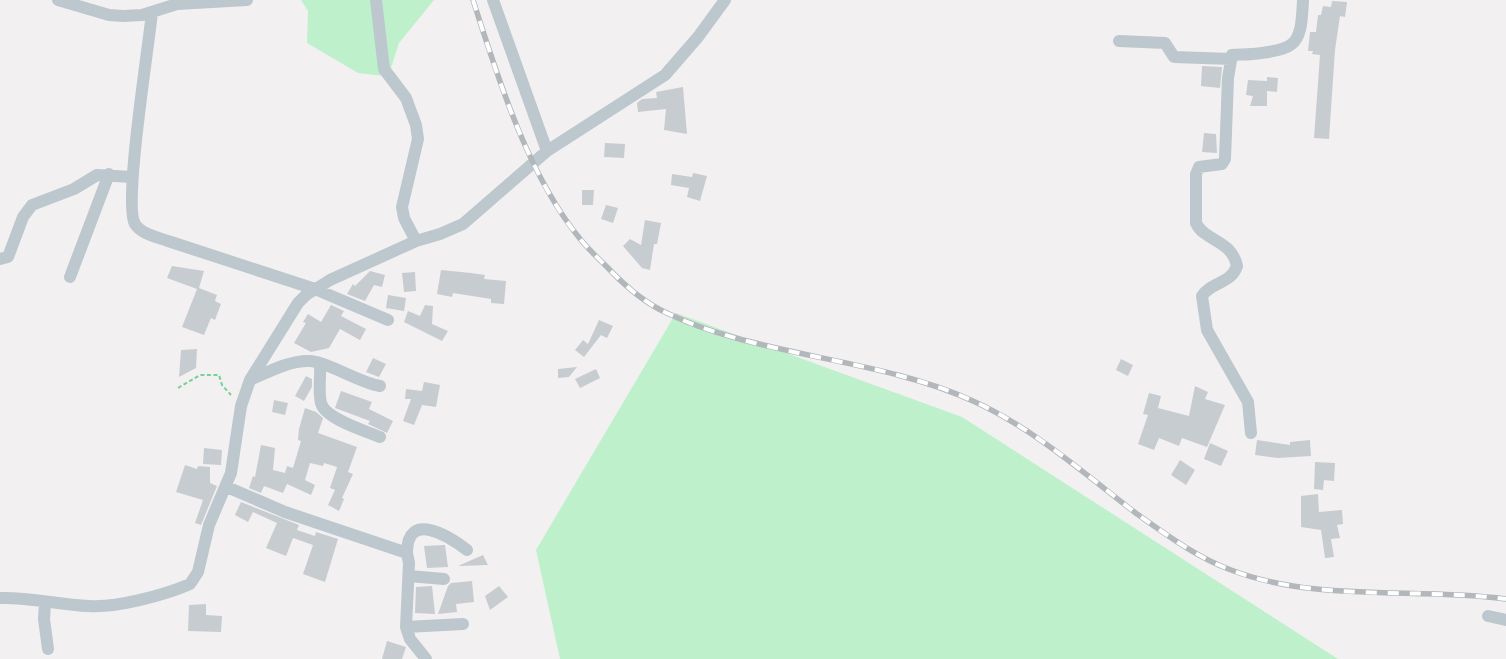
<svg xmlns="http://www.w3.org/2000/svg" width="1506" height="659" font-family="'Noto Sans',sans-serif">
<style>
.green{fill:#bef1cb}
.building{fill:#c7ccd0}
.lines{fill:none;stroke-linecap:round;stroke-linejoin:round}
.path{stroke:#75d196;stroke-width:2;stroke-dasharray:4 2.5;stroke-linecap:butt}
.minor{stroke:#bcc7ce;stroke-width:12}
.rail-casing{stroke:#b2b7bb;stroke-width:5.5}
.rail{stroke:#fff;stroke-width:4;stroke-dasharray:11;stroke-linecap:butt}
</style>
<rect width="100%" height="100%" fill="#f3f0f1"/>
<!-- green -->
<path class="green" d="M301,0H434L399,43L390,71L384,76L358,73L307,43L308,11Z
M676,313L962,417L1338,659H560L536,550Z"/>
<!-- building -->
<path class="building" d="M1332,1L1347,2L1345,17L1340,16L1335,50L1329,139L1314,138L1320,55L1312,54L1313,51H1308L1310,32H1316L1318,15H1321L1323,6L1331,7Z
M1202,66L1222,67L1220,88L1201,86Z
M1267,77L1278,78L1277,92L1267,91V106H1250L1253,96L1246,95L1248,80L1267,81Z
M683,87L687,134L664,130L666,109L638,112L637,103L642,99L657,98L656,92Z
M1204,133L1216,134L1217,153L1202,152Z
M605,143L625,144L624,158L604,157Z
M693,173L707,176L700,201L687,197L689,188L671,185L672,174L692,177Z
M582,190H594L593,205H582Z
M606,205L618,208L613,223L601,219Z
M645,220L661,223L657,244H654L650,270L642,268L623,246L630,239L641,245Z
M172,266L204,271L199,288L217,295L215,301L221,304L215,320L211,318L204,335L182,327L197,289L167,278Z
M441,270L471,273L485,275L484,279L506,281L504,304L491,303V299L453,293L452,297L437,294Z
M370,271L385,275L382,287L374,285L365,301L347,294L353,284L355,286Z
M415,272L416,291L404,292L402,273Z
M388,295L406,298L404,311L386,308Z
M331,305L344,311L341,316L366,329L360,340L340,329L329,348L311,352L294,343L306,323L303,322L308,314L321,322Z
M425,305L433,306L432,324L448,331L442,341L404,322L408,311L420,316Z
M599,320L613,326L607,338L601,335L584,357L575,350L583,340L588,344Z
M197,349L196,368L179,377L181,350Z
M373,358L386,364L379,377L366,372Z
M1121,359L1133,365L1128,376L1116,370Z
M577,367L569,377L558,378V369Z
M596,369L600,378L580,388L575,379Z
M306,376L312,379V387L304,401L295,396Z
M424,382L440,385L436,407L422,405L414,425L403,421L411,399H405L406,389L422,391Z
M1195,386L1208,392L1205,399L1225,405L1207,447L1182,438L1179,446L1159,438L1154,450L1138,444L1148,415L1143,414L1149,393L1161,396L1158,408L1189,416Z
M341,391L372,402L369,409L393,421L387,433L368,424L370,421L335,408Z
M274,400L288,403L285,415L272,412Z
M305,408L316,412L323,418L318,433L357,447L348,472L353,474L342,498L344,499L339,511L328,505L335,490L330,488L337,467L324,463L323,466L310,463L305,480L315,485L311,495L287,484L283,493L264,486L261,493L249,488L253,476L255,477L261,445L275,448L273,470L285,473L287,466L293,468L301,441L298,440L299,429Z
M1257,440L1290,445V442L1310,440L1311,456L1278,458L1255,455Z
M1210,443L1228,451L1221,466L1204,459Z
M204,448L222,450L221,465L203,464Z
M1180,460L1195,470L1186,485L1171,475Z
M1315,462L1335,463L1334,481L1324,480L1323,490L1314,489Z
M185,465L197,469L198,466L210,467V483L217,486L201,525L195,523L203,500L176,492Z
M1318,494L1319,512L1342,510L1343,524L1337,525L1340,538L1331,539L1334,557L1325,558L1321,530L1301,527V496Z
M241,502L299,525L297,530L315,536L316,532L338,539L325,582L303,574L313,545L293,538L286,556L266,548L277,523L253,512L248,522L235,515Z
M445,545L448,567L427,568L424,546Z
M483,555L488,565L458,566Z
M472,581L474,602L456,604L457,612L438,614L448,586L451,583Z
M432,586L435,614L415,613L416,587Z
M499,586L508,597L490,610L485,596Z
M206,604V615L222,616L221,632L188,631L189,605Z
M387,641L406,647L402,659H382Z"/>
<g class="lines">
<!-- path -->
<path class="path" d="M178,388L200,375H219L222,385L231,395"/>
<!-- minor -->
<path class="minor" d="M58,0L109,15L123,16L142,15L177,4L247,0
M376,0L384,69L406,98L416,125L418,139L402,207L404,218L416,241
M493,0L547,151
M152,12C149,45 123,205 135,224C141,234 157,237 168,241L315,289L388,320
M1119,41L1165,43L1174,57L1231,59
M0,259L8,257L23,217L32,205L74,189L97,175L132,177
M70,277L109,174
M320,363C321,375 318,391 321,403C325,419 366,431 380,437
M250,380C268,372 290,360 310,361C328,362 358,382 380,386
M1251,433L1248,402L1207,330L1202,296C1211,282 1231,284 1237,266C1232,240 1204,241 1196,223V174L1199,167L1222,164L1225,159L1228,78L1232,55C1238,54 1245,55 1252,54C1298,49 1301,45 1303,0
M227,487L285,512L407,553L409,563L406,627L410,639L426,659
M407,553C407,510 449,536 467,550
M409,576L444,579
M0,598C30,597 59,605 89,606C116,608 165,595 190,584L198,572L209,525L231,473L241,406L250,380L298,303L306,295L330,280L416,241L440,234L463,224L547,151L665,75L698,37L725,0
M45,602L44,619L48,649
M1488,616L1506,620
M406,627L463,624"/>
<!-- rail casing -->
<g class="rail-casing">
<path id="rail" d="M473,0C498,78 528,176 581,240C589,250 599,259 608,268C625,286 646,304 669,314C690,324 714,332 736,338C814,360 898,367 973,401C1033,428 1085,474 1137,514C1167,535 1196,557 1231,570C1318,603 1416,587 1506,599"/>
</g>
<!-- rail -->
<use href="#rail" class="rail"/>
</g>
</svg>
